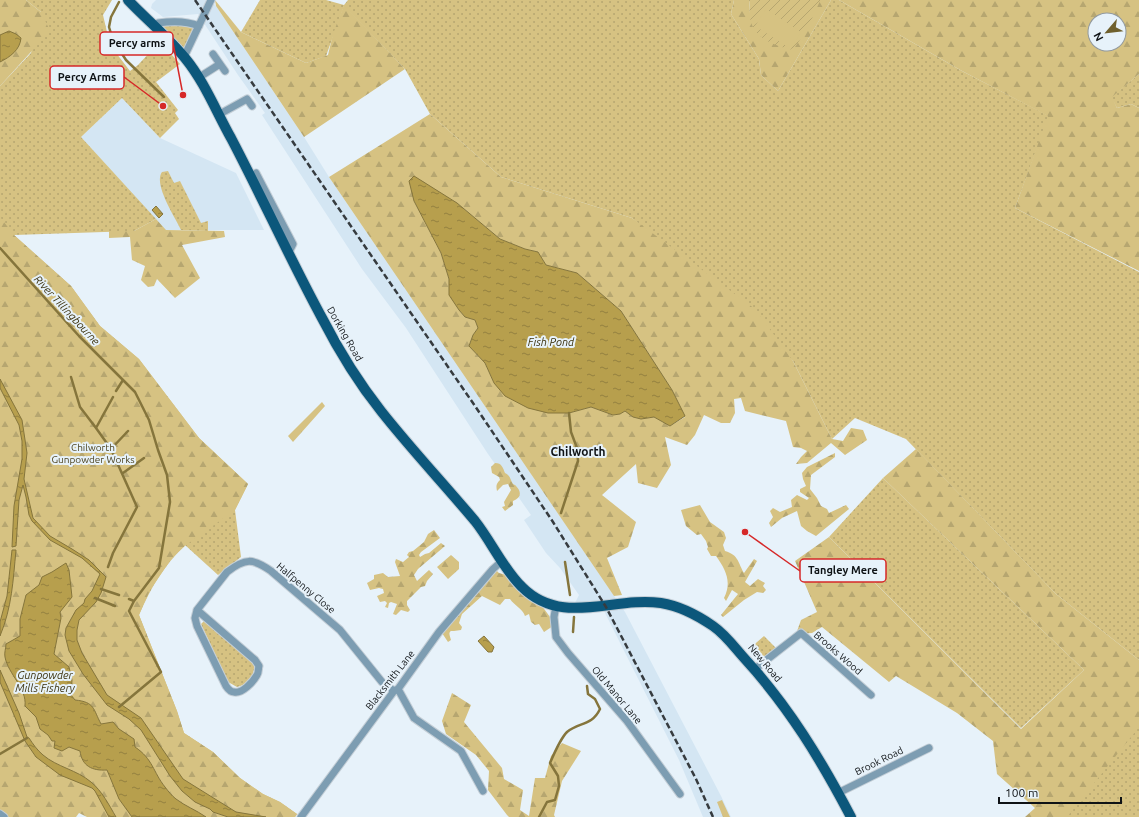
<svg xmlns="http://www.w3.org/2000/svg" width="1139" height="817" font-family="Ubuntu,sans-serif">
<style>
.built{fill:#d4e6f3}
.grass{fill:url(#grass-dots)}
.forest{fill:url(#forest-firs);fill-rule:evenodd}
.garden{fill:url(#garden-furrows)}
.pitch{fill:#d6c282}
.water{fill:url(#water-ripples);stroke:#85753c}
.lines{fill:none;stroke-linecap:round;stroke-linejoin:round}
.stream{stroke:#85753c;stroke-width:2.5}
.minor-casing{stroke:#c4ced6;stroke-width:9}
.primary-casing{stroke:#c4ced6;stroke-width:12}
.minor{stroke:#7d9db2;stroke-width:7}
.primary{stroke:#0c577b;stroke-width:10}
.rail{stroke:#363b3f;stroke-width:2.5;stroke-dasharray:6 3;stroke-linecap:butt}
.labels{text-anchor:middle;dominant-baseline:central;stroke-width:4;stroke-linejoin:round;paint-order:stroke}
.street-label{font-size:10px;fill:#0f1316;stroke:#e7f2fa}
.park-label{font-size:10px;fill:#4d431f;stroke:#e7f2fa}
.water-label{font-size:11px;font-style:italic;fill:#3c320e;stroke:#e7f2fa}
.quarter-label{font-size:12px;font-weight:bold;fill:#0f1316;stroke:#e7f2fa}
.leader{fill:none;stroke:#d62828;stroke-width:1.5}
.callout-dot{fill:#d62828;stroke:#e7f2fa;stroke-width:1.5}
.callout{fill:#e7f2fa;stroke:#d62828;stroke-width:1.5}
.callout-label{font-size:11px;text-anchor:middle;font-weight:bold;fill:#0f1316}
</style>
<defs>
<pattern id="grass-dots" width="8" height="8" patternUnits="userSpaceOnUse"><rect width="8" height="8" fill="#d6c282"/><path d="M2 2h.1M6 6h.1" fill="none" stroke="#b6a670" stroke-width="1.8" stroke-linecap="round"/></pattern>
<pattern id="forest-firs" width="22" height="20" patternUnits="userSpaceOnUse"><rect width="22" height="20" fill="#d6c282"/><path d="M5 1l3.5 6h-7zM16 11l3.5 6h-7z" fill="#b6a670"/></pattern>
<pattern id="garden-furrows" width="10" height="10" patternUnits="userSpaceOnUse"><rect width="10" height="10" fill="#d6c282"/><path d="M-1 1l2-2M0 10L10 0M9 11l2-2" fill="none" stroke="#b6a670"/></pattern>
<pattern id="water-ripples" width="26" height="14" patternUnits="userSpaceOnUse"><rect width="26" height="14" fill="#b79f4d"/><path d="M2 4q2-2 4 0t4 0M15 11q2-2 4 0t4 0" fill="none" stroke="#93803f"/></pattern>
</defs>
<rect width="100%" height="100%" fill="#e7f2fa"/>
<!-- built -->
<path class="built" d="M156,0H211L216,6L304,137L329,177L625,612L721,796L731,817H703L679,760L602,607L596,601L575,603L579,595L560,568L546,553L524,520L531,515L488,454L406,328L362,269L262,115L265,113L238,75L198,14L163,17L151,8L152,4Z
M122,98L160,138L236,173L264,230H165L81,137Z"/>
<!-- grass -->
<path class="grass" d="M26,0H112L103,15L110,45L130,71L138,65L151,51L152,52L156,48L158,50L163,45L180,64L156,82L178,110L175,113L179,119L160,138L122,98L81,137L156,219L134,231L14,235L71,286L100,326L139,359L199,438L248,484L235,510L241,557L218,575L185,545C164,566 151,587 139,615L177,711L184,733L213,752L240,778L263,794L280,802L297,814L295,817H266L0,562V86L31,53L41,12Z
M260,0H326L344,5L348,0H734L731,14L759,59L761,75L778,91L831,0H839L962,71L1049,116L1015,208L1139,272V660L1056,594L906,439L855,418L832,439L793,361L632,218L501,177L430,114L405,69L344,6L326,56L306,63L241,32Z
M158,23L196,24L184,57Z
M1139,74V108L1131,104L1117,108L1111,97Z
M168,171L174,183L180,181L201,223L208,221V231L181,230C175,217 153,184 162,172Z
M883,478L1084,670L1021,728L829,537Z
M204,621L254,663C255,676 249,684 237,687L228,682L201,624Z
M764,636L776,648L759,662L749,649Z
M1139,725V817H1064Z"/>
<!-- forest -->
<path class="forest" d="M0,0H26L41,12L50,31L0,86Z
M215,0L241,32L306,63L328,55L333,34L344,5L405,69L304,137L216,6Z
M734,0H749L750,13L820,0H831L778,91L761,75L759,59L731,14Z
M839,0H1139V74L1112,97L1117,108L1131,104L1139,108V271L1015,208L1048,116L962,71ZM1095,20H1119V44H1095Z
M430,114L501,177L632,218L755,309L793,361L832,439L843,441L851,428L863,430L867,440L845,455L831,443L807,463L796,464L801,457L807,451L801,448L793,447L786,421L745,411L741,398L734,399L735,413L730,423H721L704,415L695,435L687,445L665,437L671,465L657,488L638,483L636,464L602,495L636,522L628,547L607,558L622,595L614,596L329,177ZM414,201L457,203L500,239L525,249L538,252L546,265L577,273L621,311L672,390L685,417L670,426L654,417L641,419L633,417L625,411L620,414L613,415L591,407L569,413L494,383L485,363L469,346L473,335L478,328L475,320L465,317L459,310L450,295L449,279L441,253Z
M0,217L14,235L71,286L100,326L139,359L199,438L248,484L235,510L186,545L172,558L150,590L139,615L177,711L184,733L213,752L240,778L263,794L280,802L297,814L295,817H87L79,813L76,817H0Z
M156,219L166,230L224,231L225,237L182,245L200,278L175,298L157,279L154,286L148,287L141,280L145,266L132,260L130,237L109,238V231H134Z
M322,402L325,406L293,442L288,436Z
M916,449L1056,594L1139,660V727L1067,817H1025L1035,808L997,774L993,741L957,713L896,676L889,682L822,627L812,633L796,634L801,620L817,612L795,561L829,537L1021,729L1084,670L883,478Z
M835,453V457L811,475L810,489L817,498L821,506L827,509L829,513L846,505L849,509L816,536L807,531L801,526L797,511L782,518L771,527L769,523L773,517L770,511L773,508L780,512L792,507L791,500L797,495L807,500L809,498L800,492V489L806,486L803,479L802,473L807,467Z
M495,463C502,463 503,468 505,473C511,476 510,480 513,484C514,485 516,485 516,486C522,492 521,498 513,501V505L505,511L502,507L505,506L504,502L511,490L508,484L503,485L497,491C496,486 496,484 500,480L499,477L492,473L491,467Z
M700,505L710,522L724,532L726,538L723,545L725,551C739,555 738,563 744,573L754,559L757,561L745,582L750,586L758,579L765,583L763,586L766,590L763,593L757,592L744,600L723,617L721,615L738,594L732,590L726,601L724,598C732,582 726,570 716,556H711L707,549L708,547L706,541L701,534L697,535L686,526L681,510Z
M434,530L440,538L421,552L419,555L420,557L425,554L429,553L441,543L445,546L418,569L414,575L417,581L429,570L433,574L427,581L425,586L421,587L407,601V605L410,610L408,612L401,610L396,615L393,614L397,604L391,602L389,603L388,608L385,607L387,603L385,601L380,602L377,596L384,593L383,589L379,588L370,590L367,583L374,579V575L383,573L388,577L400,576L395,562L396,559L403,562L409,557L407,555L409,552L413,551L424,542L428,534Z
M451,555L459,562V569L448,579L437,567Z
M496,570L499,573L506,575L516,585L515,588H519L528,599L533,598L542,606L550,617H554L556,624L544,632L539,624L535,625L531,622L529,614L525,616C523,609 514,605 510,599H505L500,605L482,596L462,614L459,623L462,627L461,630L454,631H451C448,633 450,636 451,640L448,642L442,633Z
M452,693L471,705L464,722L502,768L504,779L523,790L520,810L529,816L535,778H545L551,756L562,743L581,751L562,781L554,815L555,817H509L507,815L488,790L489,771L476,755L446,734L442,721Z
M722,800L730,817H723L717,802Z"/>
<!-- garden -->
<path class="garden" d="M749,0H820V1L807,29L793,50C777,46 756,40 751,22C749,15 750,7 749,0Z"/>
<!-- pitch -->
<path class="pitch" d="M766,9L801,32L791,49L755,26Z"/>
<!-- water -->
<path class="water" d="M9,31L16,34L21,38C20,50 10,57 0,62V35Z
M414,176L457,203L500,239L525,249L538,252L546,265L577,273L621,311L672,390L685,416L670,426L654,417L641,419L633,417L625,411L620,414L613,415L591,407L569,413H548L528,408L505,396L494,383L485,363L469,346L473,335L478,328L475,320L465,317L459,310L449,295V279L441,253L414,201L409,181Z
M156,206L163,214L159,218L152,210Z
M0,379L22,420L27,453L24,479L33,518L50,536L72,549L89,560L106,577L101,593L96,602L79,620L77,630V640L82,653L107,695L141,718L183,779L236,812L266,817H228L213,812L210,809L195,802L182,791L170,776L141,730L129,719L107,705L83,674L69,651L65,635L66,628L76,610L84,603L85,599L92,591L100,574L82,558L50,540L32,521L29,515L26,497L23,485L19,500L16,546L12,547L14,506L22,459V441L19,425L0,388Z
M12,550H16C13,581 12,607 0,636V622L7,596Z
M66,563L69,570L72,597L60,612L61,618L54,654L69,667L72,680L71,695L75,700C95,702 93,709 101,724L113,722L119,729L134,739L135,747C153,759 153,772 165,787C168,791 172,796 176,799C185,806 196,810 206,817H132L119,799L107,770C92,771 82,766 80,751L69,747L62,751L54,748L55,741H52L48,735L40,729L36,717L25,706C27,688 8,674 5,657C4,653 6,648 6,644L20,636V619L26,595L39,585L42,577L52,572Z
M484,636L494,647L492,652H488L478,641Z
M0,670L19,713L27,737L29,738C33,744 37,750 43,755C57,767 77,770 91,782C102,791 109,805 116,817H109L95,791L92,788L60,775L36,757L25,741L0,682Z"/>
<g class="lines">
<!-- stream -->
<path class="stream" d="M119,2L111,17L109,27L113,40L126,60L164,97
M0,248L79,336L135,392L149,420L158,450L167,475L170,502L159,568L134,601L129,611L161,672L119,707
M71,377L80,407L96,428
M116,391L123,380
M111,449L128,431
M123,473L144,458
M561,513L578,461L577,448L571,432L569,413
M565,562L570,595
M108,567L113,553L137,507L111,449L96,428L113,397
M101,589L119,595
M95,598L115,606
M129,599L134,601
M573,632L574,617
M0,754L27,738
M539,817L547,802L555,800L559,786L558,776L550,763C553,756 561,738 567,732C579,722 592,726 600,709L595,699L588,694L587,686"/>
<!-- minor casing -->
<g class="minor-casing">
<path id="minor" d="M155,27L158,23C171,21 187,21 199,26
M213,54L220,64
M184,57L211,0
M198,78L220,64L225,71
M218,115L247,99L252,106
M256,173L293,244L289,252
M556,606L554,617L556,637L568,653L627,721L680,794
M197,610L255,660L259,666C258,669 259,672 257,675C253,682 242,694 234,692C230,692 228,689 226,686L197,626L195,618L197,610L227,572C245,558 253,558 271,571L340,630L382,682L394,691
M755,669L801,633L871,695
M398,689L414,718L461,751L483,791
M838,793L929,748
M0,814L4,817
M301,817L394,691L398,689L439,632L493,569L502,561"/>
</g>
<!-- primary casing -->
<g class="primary-casing">
<path id="primary" d="M128,0C146,19 168,37 185,58C204,81 216,111 231,138C262,197 290,259 322,318C339,351 358,382 381,411C411,449 444,484 475,521C491,541 504,570 522,587C562,627 613,596 661,603C680,606 697,615 713,626C726,635 735,648 745,659C789,707 821,760 851,817"/>
</g>
<!-- minor -->
<use href="#minor" class="minor"/>
<!-- primary -->
<use href="#primary" class="primary"/>
<!-- rail -->
<path class="rail" d="M195,0L475,406L553,522L606,607L696,779L713,817"/>
</g>
<g class="labels">
<!-- street labels -->
<g class="street-label">
<text transform="translate(345 334) rotate(60)">Dorking Road</text>
<text transform="translate(306 588) rotate(40)">Halfpenny Close</text>
<text transform="translate(838 653) rotate(41)">Brooks Wood</text>
<text transform="translate(765 663) rotate(50)">New Road</text>
<text transform="translate(390 680) rotate(-52)">Blacksmith Lane</text>
<text transform="translate(617 695) rotate(50)">Old Manor Lane</text>
<text transform="translate(879 761) rotate(-26)">Brook Road</text>
</g>
<!-- park labels -->
<g class="park-label">
<text x="93" y="447">Chilworth<tspan x="93" dy="12">Gunpowder Works</tspan></text>
</g>
<!-- water labels -->
<g class="water-label">
<text transform="translate(67 310) rotate(47)">River Tillingbourne</text>
<text x="551" y="342">Fish Pond</text>
<text x="45" y="675">Gunpowder<tspan x="45" dy="13">Mills Fishery</tspan></text>
</g>
<!-- quarter labels -->
<g class="quarter-label">
<text x="578" y="451">Chilworth</text>
</g>
</g>
<!-- callouts -->
<path class="leader" d="M183 95L173 43M163 106L124 77M745 532L800 571"/>
<g class="callout-dot">
<circle cx="183" cy="95" r="4"/>
<circle cx="163" cy="106" r="4"/>
<circle cx="745" cy="532" r="4"/>
</g>
<g class="callout">
<rect x="100" y="32" width="73" height="23" rx="4"/>
<rect x="50" y="66" width="74" height="23" rx="4"/>
<rect x="800" y="559" width="86" height="23" rx="4"/>
</g>
<g class="callout-label">
<text x="137" y="47">Percy arms</text>
<text x="87" y="81">Percy Arms</text>
<text x="843" y="574">Tangley Mere</text>
</g>
<!-- north arrow -->
<g transform="translate(1107 32) rotate(242)"><circle r="19" fill="#e7f2fa" stroke="#91999f"/>
<path d="M0-3L7 15L0 10L-7 15Z" fill="#6f602d"/>
<text y="-6" font-size="11" font-weight="bold" text-anchor="middle" fill="#0f1316">N</text>
</g>
<!-- scale -->
<path d="M999 797v6h122v-6" fill="none" stroke="#0f1316" stroke-width="2"/>
<text x="1005" y="797" font-size="12" fill="#0f1316" stroke="#e7f2fa" stroke-width="3" paint-order="stroke">100 m</text>
</svg>
